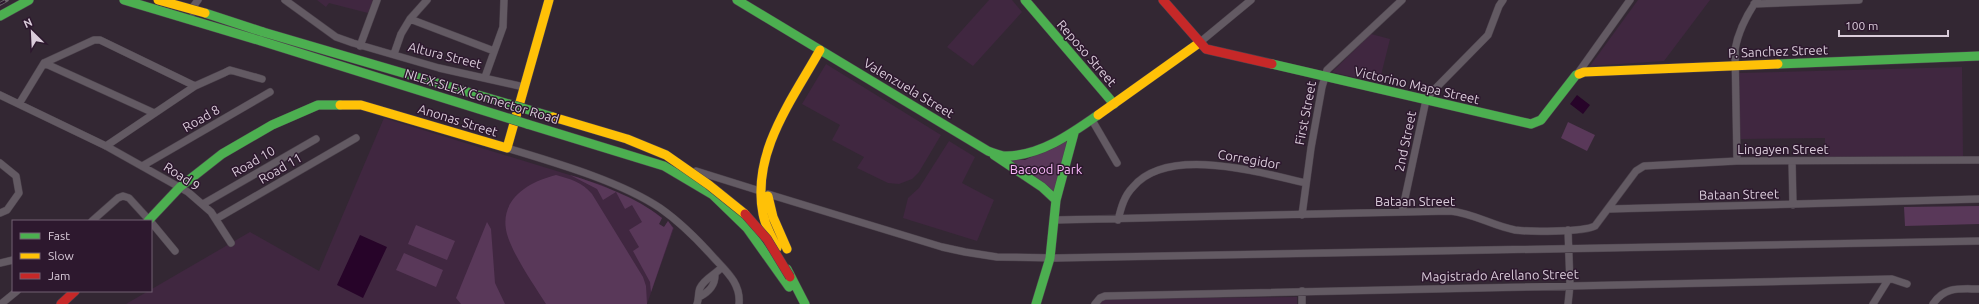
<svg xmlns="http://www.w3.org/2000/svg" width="1979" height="304" font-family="Ubuntu,sans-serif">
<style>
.built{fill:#402740}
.green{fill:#593859}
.water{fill:#270429}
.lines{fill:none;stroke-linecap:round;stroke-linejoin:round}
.street-casing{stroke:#4c424c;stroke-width:8}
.fast-casing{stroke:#4c424c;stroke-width:10}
.slow-casing{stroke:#4c424c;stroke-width:10}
.jam-casing{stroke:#4c424c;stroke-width:10}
.street{stroke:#635a63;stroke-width:7}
.fast{stroke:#4caf50;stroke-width:9}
.slow{stroke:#ffc107;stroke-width:9}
.jam{stroke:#c62828;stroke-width:9}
.rail-casing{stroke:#6e666e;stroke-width:3.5}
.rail{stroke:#2d182e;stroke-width:2;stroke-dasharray:6;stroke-linecap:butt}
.fast-bridge-casing{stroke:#4c424c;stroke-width:10;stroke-linecap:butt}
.slow-bridge-casing{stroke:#4c424c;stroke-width:10;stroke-linecap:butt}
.jam-bridge-casing{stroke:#4c424c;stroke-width:10;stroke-linecap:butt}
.fast-bridge{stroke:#4caf50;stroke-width:9}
.slow-bridge{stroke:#ffc107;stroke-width:9}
.jam-bridge{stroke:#c62828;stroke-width:9}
.labels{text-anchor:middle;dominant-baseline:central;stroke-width:3;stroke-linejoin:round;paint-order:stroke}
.street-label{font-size:13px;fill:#daccda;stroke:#2d182e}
.park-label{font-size:13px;fill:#fab9fa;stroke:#2d182e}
</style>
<rect width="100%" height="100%" fill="#332733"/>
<!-- built -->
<path class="built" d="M317,0H373L368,13L329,3L326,7Z
M989,0H1012L1022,12L973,66L947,47Z
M1638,0H1710L1664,61L1590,66Z
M1371,34L1390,39L1379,83L1332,72Z
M826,64L941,135L919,172L912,179L899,184L888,183L857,168L864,157L832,140L840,125L802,104Z
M1962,67L1963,157L1825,158V138L1740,139L1739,73Z
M384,118L602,185L656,213L662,218L659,224L664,227L668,221L674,228L647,304H126L250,232L319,271Z
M949,141L975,157L962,183L994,200L977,241L903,218L908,198L919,188Z
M1297,297V304H1098L1104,299Z"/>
<!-- green -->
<path class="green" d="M1568,122L1595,135L1587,151L1561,138Z
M1064,141L1067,142L1056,193L1008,159L1025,160Z
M556,175C570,179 582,182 592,194L643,277L646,286L647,304H546C534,285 513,255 507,234C498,200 528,182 556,175Z
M570,175C602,185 636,197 662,218L659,224L664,227L668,221L673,228L651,292L650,282L633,251L639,247L629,230L642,222L632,205L625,209L616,192L603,200L597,189Z
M1979,206V224L1905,226L1904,207Z
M487,222L491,229L495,283L505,304H461L456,298Z
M416,225L455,241L447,260L408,244Z
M404,253L443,270L436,287L396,270Z"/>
<!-- water -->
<path class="water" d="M1577,95L1590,105L1583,114L1570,104Z
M360,235L387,247L363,298L337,285Z"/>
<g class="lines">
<!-- street casing -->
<g class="street-casing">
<path id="street" d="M285,0L336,37L353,43L439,68L524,87
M1754,4L1859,0
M193,12V7L198,0
M410,19L494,51
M1199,43L1251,0
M360,46L377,0
M394,54L401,34L410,19L427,0
M44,63L154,113
M1578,73L1630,0
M485,77L503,27L504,0
M0,95L106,146L188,192L211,212L231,243
M19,104L44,63L94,40H100L195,86
M1092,120L1117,163
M106,146L195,86L224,73L230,70L262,79
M507,148C553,162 620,181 660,208C680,222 698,240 714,258C727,272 741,284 739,304
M1737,161L1735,50C1738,31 1746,16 1757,0
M1792,161L1793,205
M0,163L16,176L19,193L7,210L0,213
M144,165L270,92
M696,171L760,191
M768,194L942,247L965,252L997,257L1056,258L1979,241
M203,204L316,139
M1609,209L1979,199
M1402,212L1426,100L1431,93L1488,35L1499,6L1503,0
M1302,215L1311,148L1322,87L1327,70L1402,0
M216,219L356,138
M1055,220L1450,211C1473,213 1493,226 1515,230C1529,232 1584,232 1595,226L1636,171L1644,166L1737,161L1979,160
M1118,220C1121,208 1124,196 1133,187C1168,145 1261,173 1306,183
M92,221L118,198L123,196L129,198L150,221
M151,222L175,251
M0,263L13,260
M1302,291V304
M699,297C709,292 715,286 715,275
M1,304L17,291
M697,304C699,299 698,292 700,288C705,278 715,275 722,267
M1095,304L1100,298L1105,296L1892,279L1907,284
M1568,304L1570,285L1568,230
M1873,304L1888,280
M1933,304C1945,286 1960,289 1979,289"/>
</g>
<!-- fast casing -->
<g class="fast-casing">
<path id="fast" d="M124,0L261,41
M737,0L988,151C994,153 1000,156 1006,156C1040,156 1071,134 1098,115
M1025,0L1114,104
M205,13L263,32
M0,16L29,0
M1272,64L1531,124L1541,120L1576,75L1579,74
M1778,64L1979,56
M527,124L664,166L713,195L747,228L789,287
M994,155L1042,187L1056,200
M148,221L180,187L222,154L272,125L318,105H340
M787,269L805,304
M1036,304L1050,258L1056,200L1074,133"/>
</g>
<!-- slow casing -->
<g class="slow-casing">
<path id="slow" d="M1579,74L1584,72L1778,64
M340,105H361L507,148L549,0
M1098,115L1199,43
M768,196L773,217L787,249
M777,248C772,237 765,226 763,214C751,153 792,100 820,50"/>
</g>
<!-- jam casing -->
<g class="jam-casing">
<path id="jam" d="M1163,0L1206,49L1272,64
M61,304L75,291"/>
</g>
<!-- street -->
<use href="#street" class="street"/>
<!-- fast -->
<use href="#fast" class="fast"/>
<!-- slow -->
<use href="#slow" class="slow"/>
<!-- jam -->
<use href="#jam" class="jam"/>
<!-- rail casing -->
<g class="rail-casing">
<path id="rail" d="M0,4L7,0"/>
</g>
<!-- rail -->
<use href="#rail" class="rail"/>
<!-- fast-bridge casing -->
<g class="fast-bridge-casing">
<path id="fast-bridge" d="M263,32L553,117
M261,41L527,124"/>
</g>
<!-- slow-bridge casing -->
<g class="slow-bridge-casing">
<path id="slow-bridge" d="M158,0L205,13
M553,117L627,139L666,155L709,185L745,214"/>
</g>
<!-- jam-bridge casing -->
<g class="jam-bridge-casing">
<path id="jam-bridge" d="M745,214L767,239L790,277"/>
</g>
<!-- fast-bridge -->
<use href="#fast-bridge" class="fast-bridge"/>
<!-- slow-bridge -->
<use href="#slow-bridge" class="slow-bridge"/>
<!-- jam-bridge -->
<use href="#jam-bridge" class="jam-bridge"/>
</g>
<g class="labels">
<!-- street labels -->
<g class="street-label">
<text transform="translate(1778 51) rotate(-2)">P. Sanchez Street</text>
<text transform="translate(1087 53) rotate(49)">Reposo Street</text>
<text transform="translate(445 55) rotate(14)">Altura Street</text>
<text transform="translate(1417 85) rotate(13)">Victorino Mapa Street</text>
<text transform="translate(909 88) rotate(31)">Valenzuela Street</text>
<text transform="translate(482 96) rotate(17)">NLEX-SLEX Connector Road</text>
<text transform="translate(1305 113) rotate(-79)">First Street</text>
<text transform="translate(201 118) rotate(-30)">Road 8</text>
<text transform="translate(458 120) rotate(17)">Anonas Street</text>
<text transform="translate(1405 141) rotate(-78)">2nd Street</text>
<text x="1783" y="149">Lingayen Street</text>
<text transform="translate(1249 159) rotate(10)">Corregidor</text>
<text transform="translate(253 161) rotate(-30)">Road 10</text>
<text transform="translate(280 168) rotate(-30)">Road 11</text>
<text transform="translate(182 176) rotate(33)">Road 9</text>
<text transform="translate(1739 194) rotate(-1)">Bataan Street</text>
<text x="1415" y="201">Bataan Street</text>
<text transform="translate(1500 275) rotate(-1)">Magistrado Arellano Street</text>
</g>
<!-- park labels -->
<g class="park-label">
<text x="1046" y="169">Bacood Park</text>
</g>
</g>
<!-- legend -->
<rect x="12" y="220" width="140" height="72" fill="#2d182e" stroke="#726073"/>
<rect x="20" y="233" width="20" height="6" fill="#4caf50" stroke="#726073"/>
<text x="48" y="240" font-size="12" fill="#daccda">Fast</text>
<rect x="20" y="253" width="20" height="6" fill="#ffc107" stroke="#726073"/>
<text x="48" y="260" font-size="12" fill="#daccda">Slow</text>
<rect x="20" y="273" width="20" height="6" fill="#c62828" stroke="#726073"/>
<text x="48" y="280" font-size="12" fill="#daccda">Jam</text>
<!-- north arrow -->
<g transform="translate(32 32) rotate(336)" stroke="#2d182e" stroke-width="3" paint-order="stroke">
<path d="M0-3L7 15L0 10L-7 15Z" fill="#daccda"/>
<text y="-6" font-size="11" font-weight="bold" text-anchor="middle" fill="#daccda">N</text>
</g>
<!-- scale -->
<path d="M1839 30v6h109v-6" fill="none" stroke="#daccda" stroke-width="2"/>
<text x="1845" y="30" font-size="12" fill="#daccda" stroke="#2d182e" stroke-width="3" paint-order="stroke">100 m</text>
</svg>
